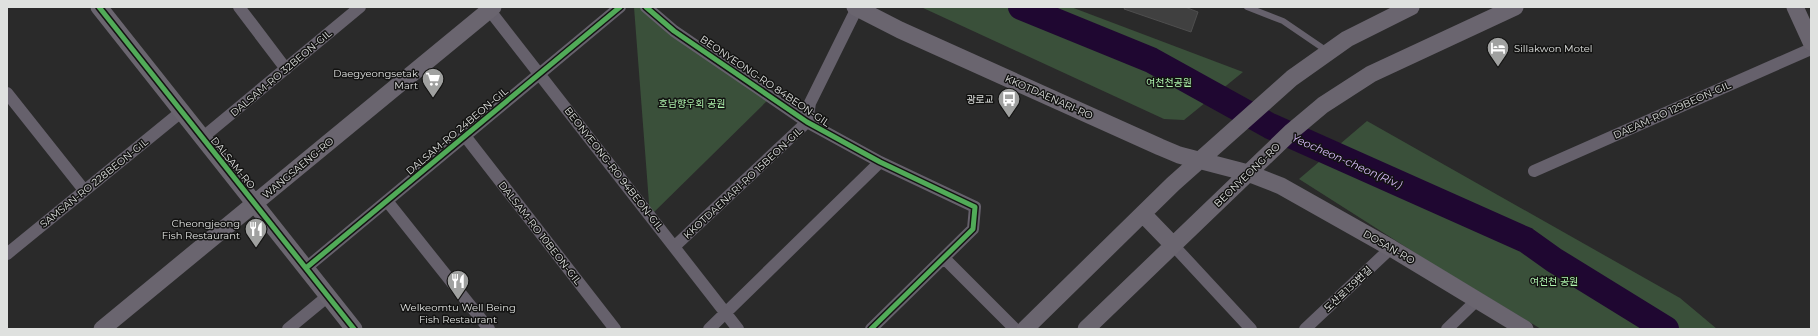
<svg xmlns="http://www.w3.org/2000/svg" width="1818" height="336" font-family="Montserrat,'Noto Sans KR',sans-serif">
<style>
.green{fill:#3a503a}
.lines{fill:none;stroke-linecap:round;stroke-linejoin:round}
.river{stroke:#1f0731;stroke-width:26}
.building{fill:#404040;stroke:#4e4e4e}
.lane{stroke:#66616c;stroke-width:6}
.street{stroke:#66616c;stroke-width:12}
.secondary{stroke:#6a656f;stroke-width:17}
.cycleway-casing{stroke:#131312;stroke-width:8}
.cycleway{stroke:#51ab58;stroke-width:5}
.labels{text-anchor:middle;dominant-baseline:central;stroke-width:3;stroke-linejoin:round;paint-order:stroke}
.poi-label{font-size:10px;fill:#dfe1df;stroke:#131312;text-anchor:end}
.street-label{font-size:10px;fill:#dfe1df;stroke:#131312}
.park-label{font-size:10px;fill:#b0f5af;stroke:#131312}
.water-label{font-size:11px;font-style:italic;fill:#dabcfd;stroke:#131312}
</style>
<rect width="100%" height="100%" fill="#2a2a2a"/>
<!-- green -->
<path class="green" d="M634,7H648L771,97L650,216Z
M921,7H1071L1243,72L1184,120L1164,119Z
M1367,121L1680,298L1717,329H1541L1431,263L1299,179Z"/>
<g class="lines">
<!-- river -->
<path class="river" d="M1021,7L1151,60L1270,126L1526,240L1554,260L1666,329"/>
</g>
<!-- building -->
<path class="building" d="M1125,7H1185L1198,12L1191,32L1124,9Z"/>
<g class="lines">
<!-- lane -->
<path class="lane" d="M1247,7L1283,21L1327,51"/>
<!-- street -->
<path class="street" d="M239,7L286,69
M487,7L738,329
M646,7L674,31L807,122L880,162L975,207L973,229L871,329
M7,93L84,190
M465,136L615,329
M202,138L360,7
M1534,171L1811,49
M387,201L489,329
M1173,245L1251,329
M675,246L807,122L810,103L857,8
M7,254L181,112
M944,258L1015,329
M306,268L620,7
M288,329L328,296
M709,329L880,162
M1305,329L1391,248
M1447,329L1477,300"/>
<!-- secondary -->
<path class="secondary" d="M99,7L354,329
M855,7L900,30L1160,147L1179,155L1248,173L1281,186L1391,248L1525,329
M1795,7L1811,42
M1143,214L1173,245
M102,329L493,7
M1025,329L1173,184L1292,78L1347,39L1411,7
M1086,329L1292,131L1323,105L1371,74L1515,7"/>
<!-- cycleway casing -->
<g class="cycleway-casing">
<path id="cycleway" d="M99,7L354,329
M646,7L674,31L807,122L880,162L975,207L973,229L871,329
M306,268L620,7"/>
</g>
<!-- cycleway -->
<use href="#cycleway" class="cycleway"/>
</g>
<!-- icons -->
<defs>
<g id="hotel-pin" transform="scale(1.15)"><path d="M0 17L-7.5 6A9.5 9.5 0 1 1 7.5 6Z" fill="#a0a1a0" stroke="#131312"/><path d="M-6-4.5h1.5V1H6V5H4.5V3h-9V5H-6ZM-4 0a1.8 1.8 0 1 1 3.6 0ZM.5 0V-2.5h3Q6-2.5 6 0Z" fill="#fff"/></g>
<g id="supermarket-pin" transform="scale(1.15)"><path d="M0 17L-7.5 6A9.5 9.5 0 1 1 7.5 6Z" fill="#a0a1a0" stroke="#131312"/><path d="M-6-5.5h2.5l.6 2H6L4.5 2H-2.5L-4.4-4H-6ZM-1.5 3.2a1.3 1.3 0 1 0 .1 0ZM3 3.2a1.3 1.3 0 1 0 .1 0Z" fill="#fff"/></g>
<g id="bus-pin" transform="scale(1.15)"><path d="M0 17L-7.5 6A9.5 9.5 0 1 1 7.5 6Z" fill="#a0a1a0" stroke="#131312"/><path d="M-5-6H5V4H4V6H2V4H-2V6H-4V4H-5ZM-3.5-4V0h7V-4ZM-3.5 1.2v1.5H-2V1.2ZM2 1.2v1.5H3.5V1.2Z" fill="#fff"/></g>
<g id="restaurant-pin" transform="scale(1.15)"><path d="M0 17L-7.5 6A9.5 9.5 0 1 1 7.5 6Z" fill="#a0a1a0" stroke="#131312"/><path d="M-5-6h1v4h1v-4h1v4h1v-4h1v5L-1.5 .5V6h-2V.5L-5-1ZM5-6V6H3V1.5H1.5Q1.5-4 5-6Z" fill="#fff"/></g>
</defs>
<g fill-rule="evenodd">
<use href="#hotel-pin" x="1498" y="48"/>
<use href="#supermarket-pin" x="433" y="79"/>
<use href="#bus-pin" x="1009" y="99"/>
<use href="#restaurant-pin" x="256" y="229"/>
<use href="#restaurant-pin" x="458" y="281"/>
</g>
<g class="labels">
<!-- poi labels -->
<g class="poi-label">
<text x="1514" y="48" text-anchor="start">Sillakwon Motel</text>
<text x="418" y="73">Daegyeongsetak<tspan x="418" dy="12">Mart</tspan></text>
<text x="994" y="99">광로교</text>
<text x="240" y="223">Cheongjeong<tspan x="240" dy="12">Fish Restaurant</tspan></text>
<text x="458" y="307" text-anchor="middle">Welkeomtu Well Being<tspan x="458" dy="12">Fish Restaurant</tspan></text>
</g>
<!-- street labels -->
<g class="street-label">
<text transform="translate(281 73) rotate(-40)">DALSAM-RO 32BEON-GIL</text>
<text transform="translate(765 81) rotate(34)">BEONYEONG-RO 84BEON-GIL</text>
<text transform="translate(1049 97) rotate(24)">KKOTDAENARI-RO</text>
<text transform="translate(1672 110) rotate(-24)">DAEAM-RO 129BEON-GIL</text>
<text transform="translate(457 131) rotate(-40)">DALSAM-RO 24BEON-GIL</text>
<text transform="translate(233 163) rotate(51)">DALSAM-RO</text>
<text transform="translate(298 168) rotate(-40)">WANGSAENG-RO</text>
<text transform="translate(614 169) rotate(52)">BEONYEONG-RO 94BEON-GIL</text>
<text transform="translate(1247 175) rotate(-44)">BEONYEONG-RO</text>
<text transform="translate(94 183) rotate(-39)">SAMSAN-RO 228BEON-GIL</text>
<text transform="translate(743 183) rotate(-43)">KKOTDAENARI-RO 15BEON-GIL</text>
<text transform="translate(540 233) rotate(52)">DALSAM-RO 10BEON-GIL</text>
<text transform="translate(1389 247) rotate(30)">DOSAN-RO</text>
<text transform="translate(1348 289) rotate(-43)">도산로139번길</text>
</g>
<!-- park labels -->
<g class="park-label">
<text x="1169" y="82">여천천공원</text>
<text x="692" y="103">호남향우회 공원</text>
<text x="1554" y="281">여천천 공원</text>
</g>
<!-- water labels -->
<g class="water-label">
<text transform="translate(1347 161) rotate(24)">Yeocheon-cheon(Riv.)</text>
</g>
</g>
<!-- border -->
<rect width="1818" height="336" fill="none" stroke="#dfe1df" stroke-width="16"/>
</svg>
